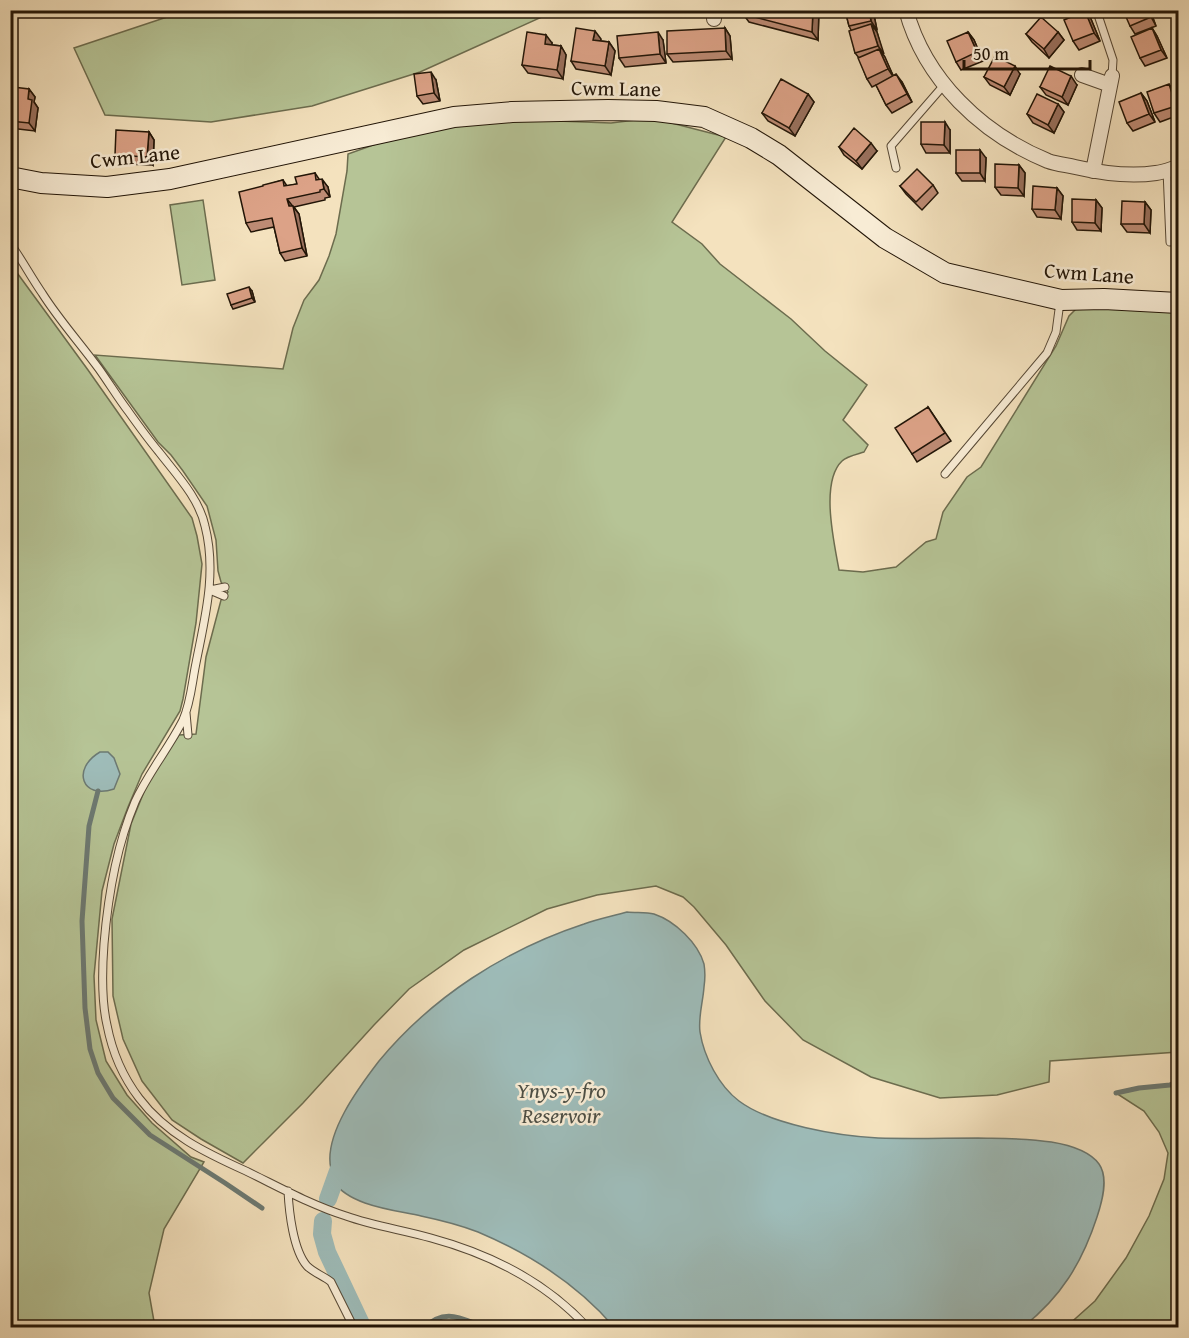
<svg xmlns="http://www.w3.org/2000/svg" width="1189" height="1338" font-family="'Gentium Book Plus',serif">
<style>
.green{fill:#b6c496;stroke:#6c6c4e;stroke-width:1.5}
.water{fill:#9ebcb9;stroke:#6c7972;stroke-width:1.5}
.lines{fill:none;stroke-linecap:round;stroke-linejoin:round}
.stream{stroke:#6c7972;stroke-width:5}
.canal{stroke:#9ebcb9;stroke-width:18}
.lane-casing{stroke:#564835;stroke-width:9}
.street-casing{stroke:#564835;stroke-width:16}
.secondary-casing{stroke:#221507;stroke-width:22}
.lane{stroke:#f8ecd5;stroke-width:7}
.street{stroke:#f8ecd5;stroke-width:14}
.secondary{stroke:#f8ecd5;stroke-width:20}
.wall{fill:#bd8b74;stroke:#221507;stroke-width:1.5}
.shaded-wall{fill:#9a715e;stroke:#221507;stroke-width:1.5}
.building{fill:#dca287;stroke:#221507;stroke-width:1.5}
.labels{text-anchor:middle;dominant-baseline:central;stroke-width:5;stroke-linejoin:round;paint-order:stroke}
.street-label{font-size:21px;fill:#221507;stroke:#f8ecd5}
.water-label{font-size:22px;font-style:italic;fill:#4d4f45;stroke:#f8ecd5}
</style>
<rect width="100%" height="100%" fill="#f4e2be"/>
<filter id="stains"><feTurbulence type="fractalNoise" baseFrequency=".00333" numOctaves="4"/><feColorMatrix values="0 0 0 0 .2 0 0 0 0 .09 0 0 0 0 .02 0 0 0 .5 -.17"/></filter>
<radialGradient id="worn" r=".72"><stop offset=".6" stop-color="#630" stop-opacity="0"/><stop offset="1" stop-color="#630" stop-opacity=".3"/></radialGradient>
<!-- green -->
<path class="green" d="M188,10H555V11L420,72L312,106L211,122L105,115L74,48Z
M652,118L726,137L672,222L702,244L720,264L791,319L825,351L867,385L843,420L868,445L864,452C858,454 847,456 842,461C820,482 834,542 839,570L863,572L896,567L926,542L936,539L943,512L967,477L981,467L1056,346L1069,316L1078,307L1178,312V1052L1050,1061L1049,1082L997,1095L940,1098L871,1077L803,1040L765,1001L726,945L694,907L683,897L656,886L597,895L547,909L464,950L409,989L374,1025L303,1103L243,1163L201,1139L172,1120L142,1081L123,1039L113,996L112,919L131,824L150,777L179,735L196,734L206,657L221,600L228,592L221,582L218,571L216,540L207,506L183,471L171,455L158,442L95,355L283,369L293,328L304,300L319,280L329,256L336,234L347,171L348,154L401,135L452,123L530,120L611,123Z
M203,200L215,280L182,285L170,205Z
M15,270L88,370L192,518L197,536L202,564L196,623L183,699L180,711L142,774L128,807L114,844L102,891L94,976L96,1020L106,1061L127,1095L152,1123L191,1157L204,1162L164,1229L149,1293L155,1327L11,1328L10,272Z
M1178,1081V1327H1066L1095,1301L1126,1258L1149,1216L1164,1179L1168,1153L1159,1132L1144,1111L1116,1093L1139,1088L1170,1085Z"/>
<!-- water -->
<path class="water" d="M100,752H108L114,758L120,774L114,789C82,800 71,769 100,752Z
M627,912C636,913 646,912 654,914C675,921 698,943 704,964C705,970 705,980 704,987C703,1002 698,1017 700,1032C704,1057 719,1086 739,1101C771,1125 839,1136 878,1138C911,1139 945,1138 978,1138C1010,1139 1078,1136 1099,1164C1109,1178 1102,1202 1097,1217C1082,1263 1061,1297 1023,1327H614C577,1284 530,1254 478,1232C460,1225 440,1220 421,1216C395,1210 350,1206 334,1182C332,1179 331,1173 331,1169C323,1135 359,1087 379,1061C432,997 505,950 584,924C598,919 613,916 627,912Z"/>
<g class="lines">
<!-- stream -->
<path class="stream" d="M98,791L89,826L82,921L85,1008L90,1049L98,1073L113,1098L150,1135L225,1183L262,1208
M1116,1093L1139,1088L1170,1085L1178,1081
M424,1328C446,1306 463,1320 487,1328"/>
<!-- canal -->
<path class="canal" d="M328,1199L338,1171
M323,1221L322,1234L327,1252L363,1328"/>
<!-- lane casing -->
<g class="lane-casing">
<path id="lane" d="M1098,15L1113,60L1112,76
M896,168L891,146L944,85
M1167,170L1170,242
M10,243C22,260 31,277 42,293C59,320 80,343 99,369C109,383 118,398 128,411C138,425 148,439 159,452C176,474 199,498 205,526C217,573 205,617 196,663C192,682 191,702 183,720C169,748 148,773 135,802C116,847 108,896 104,944C102,971 101,999 107,1025C112,1051 123,1077 139,1098C166,1134 206,1153 246,1171C279,1187 311,1205 346,1216C374,1226 403,1230 431,1238C490,1254 546,1282 588,1328
M945,474L1047,353L1056,332L1060,302
M210,590L224,596
M210,590L225,587
M186,713L188,735
M288,1191C289,1211 293,1250 307,1266C314,1273 324,1276 331,1282L354,1328"/>
</g>
<!-- street casing -->
<g class="street-casing">
<path id="street" d="M906,10C925,80 982,134 1048,161C1056,164 1066,165 1075,167C1101,173 1130,177 1156,173C1164,172 1171,169 1178,167
M714,19V10
M1082,75L1110,85
M1093,171L1112,76"/>
</g>
<!-- secondary casing -->
<g class="secondary-casing">
<path id="secondary" d="M10,177L41,183L107,187L170,179L454,117L512,112L608,110L656,111L704,117L751,138L779,155L885,238L945,273L1061,300L1104,299L1178,303"/>
</g>
<!-- lane -->
<use href="#lane" class="lane"/>
<!-- street -->
<use href="#street" class="street"/>
<!-- secondary -->
<use href="#secondary" class="secondary"/>
</g>
<!-- wall -->
<path class="wall" d="M819,10L818,40L749,22L743,14L791,13Z
M845,10H873L877,30H875L877,32L883,54L893,75L902,82L912,102L892,113L886,105L876,85L872,87L867,79L859,58L855,53L851,30L849,26Z
M924,10H935L926,13Z
M1150,10L1156,26L1135,34L1130,26Z
M1091,19L1100,41L1079,50L1073,41Z
M725,28L730,36L732,59L673,62L667,54Z
M1152,28L1157,36L1167,58L1145,66L1140,58Z
M968,32L974,40L983,61L961,70L956,62Z
M1058,32L1064,40L1049,58L1032,42L1026,34Z
M601,39L600,41L609,42L615,51L611,75L576,69L571,61Z
M663,40L666,63L625,67L619,58Z
M552,43V45L561,46L566,55L563,79L528,73L522,65Z
M1020,74L1010,95L990,85L984,77Z
M436,80L440,101L423,104L417,96Z
M1077,85L1068,105L1046,95L1040,87Z
M29,89L35,97L34,102L38,108L35,131L10,128V94Z
M1141,93L1147,101L1155,122L1133,131L1127,123Z
M1175,93L1179,103V115L1160,122L1154,113Z
M808,94L814,102L795,136L768,121L762,113Z
M1058,104L1064,112L1054,133L1033,123L1027,114Z
M950,130V153H926L921,144Z
M149,132L154,140L153,165L121,164L115,155Z
M839,147L877,151L862,169L844,155Z
M986,158L985,181H962L956,173Z
M1019,165L1025,173L1024,196L1001,195L995,187Z
M315,173L319,179L328,187L330,197L325,198V200L294,207L299,214L307,256L285,261L280,253L274,227L251,232L246,223L263,186L283,180L287,186L297,184Z
M933,185L938,193L922,210L906,194L900,186Z
M1057,188L1063,196L1061,219L1037,217L1032,209Z
M1096,200L1102,208L1101,231L1077,230L1072,222Z
M1145,202L1151,210L1150,233L1127,232L1121,224Z
M252,291L255,302L233,309L231,305Z
M928,407L951,441L917,462L912,454Z"/>
<!-- shaded-wall -->
<path class="shaded-wall" d="M813,10H819L818,40L812,32Z
M869,10H873L877,30L871,21Z
M1148,10H1150L1156,26L1151,17Z
M1085,11L1091,19L1100,41L1094,33Z
M871,24L877,32L884,54L878,46Z
M725,28L730,36L732,59L726,51Z
M1152,28L1157,36L1167,58L1161,50Z
M595,31L601,39L599,48L593,40Z
M658,32L663,40L666,63L660,54Z
M968,32L974,40L983,61L977,52Z
M1058,32L1064,40L1049,58L1044,49Z
M546,35L552,43L550,52L545,44Z
M609,42L615,51L611,75L605,66Z
M561,46L566,55L563,79L557,70Z
M879,49L885,57L894,78L888,69Z
M1015,66L1020,74L1010,95L1004,87Z
M431,72L436,80L440,101L434,93Z
M896,74L902,82L912,102L907,94Z
M1071,76L1077,85L1068,105L1062,97Z
M1169,84L1175,93L1179,103V109L1176,106Z
M29,89L35,97L34,102L38,108L35,131L29,123L28,99Z
M1141,93L1147,101L1155,122L1149,114Z
M808,94L814,102L795,136L789,128Z
M1058,104L1064,112L1054,133L1048,125Z
M945,122L950,130V153L944,145Z
M149,132L154,140L153,165L147,157Z
M871,143L877,151L862,169L856,161Z
M980,150L986,158L985,181L980,173Z
M1019,165L1025,173L1024,196L1018,188Z
M322,179L328,187L330,197L324,189Z
M1057,188L1063,196L1061,219L1055,210Z
M287,199L299,214L307,256L302,248Z
M1096,200L1102,208L1101,231L1095,223Z
M1145,202L1151,210L1150,233L1144,224Z
M249,287L252,291L255,302L252,298Z"/>
<!-- building -->
<path class="building" d="M744,10H789L791,13V10H813L812,32L743,14Z
M845,10H869L871,21L849,26Z
M1123,10H1148L1151,17L1130,26Z
M1085,11L1094,33L1073,41L1064,20Z
M1041,17L1058,32L1044,49L1026,34Z
M871,24L878,46L855,53L849,31Z
M576,28L595,31L593,40L609,42L605,66L571,61Z
M725,28L726,51L667,54V31Z
M1152,28L1161,50L1140,58L1131,37Z
M527,32L546,35L545,44L561,46L557,70L522,65Z
M658,32L660,54L619,58L617,36Z
M968,32L977,52L956,62L947,41Z
M879,49L888,69L867,79L858,58Z
M995,56L1015,66L1004,87L984,77Z
M1050,66L1071,76L1062,97L1040,87Z
M431,72L434,93L417,96L414,74Z
M896,74L907,94L886,105L876,85Z
M781,79L808,94L789,128L762,113Z
M1179,83V95L1174,84Z
M1169,84L1176,106L1154,113L1147,92Z
M13,87L29,89L28,99L32,100L29,123L10,121V94H12Z
M1141,93L1149,114L1127,123L1119,102Z
M1037,94L1058,104L1048,125L1027,114Z
M921,122H945L944,145L921,144Z
M854,128L871,143L856,161L839,147Z
M116,130L149,132L147,157L115,155Z
M956,150H980V173H956Z
M995,164L1019,165L1018,188L995,187Z
M917,169L933,185L916,202L900,186Z
M315,173L316,180L322,179L324,189L320,190V192L287,199L289,206H293L302,248L280,253L272,218L246,223L239,192L263,186V185L283,180L284,186L297,184L295,177Z
M1033,186L1057,188L1055,210L1032,209Z
M1072,199L1096,200L1095,223L1072,222Z
M1122,201L1145,202L1144,224H1121Z
M249,287L252,298L231,305L227,294Z
M928,407L945,433L912,454L895,428Z"/>
<g class="labels">
<!-- street labels -->
<g class="street-label">
<text transform="translate(616 88) rotate(1)">Cwm Lane</text>
<text transform="translate(135 156) rotate(-6)">Cwm Lane</text>
<text transform="translate(1089 273) rotate(4)">Cwm Lane</text>
</g>
<!-- water labels -->
<g class="water-label">
<text x="561" y="1090">Ynys-y-fro<tspan x="561" dy="25">Reservoir</tspan></text>
</g>
</g>
<!-- margin -->
<rect width="1189" height="1338" fill="none" stroke="#f4e2be" stroke-width="36"/>
<rect x="12" y="12" width="1165" height="1314" fill="none" stroke="#221507" stroke-width="3"/>
<rect x="18" y="18" width="1153" height="1302" fill="none" stroke="#221507" stroke-width="1.5"/>
<!-- scale -->
<path d="M964 60v9h126v-9" fill="none" stroke="#221507" stroke-width="3"/>
<text x="973" y="60" font-size="18" fill="#221507" stroke="#f8ecd5" stroke-width="4.5" paint-order="stroke">50 m</text>
<rect width="100%" height="100%" filter="url(#stains)"/>
<rect width="100%" height="100%" fill="url(#worn)"/>
</svg>
